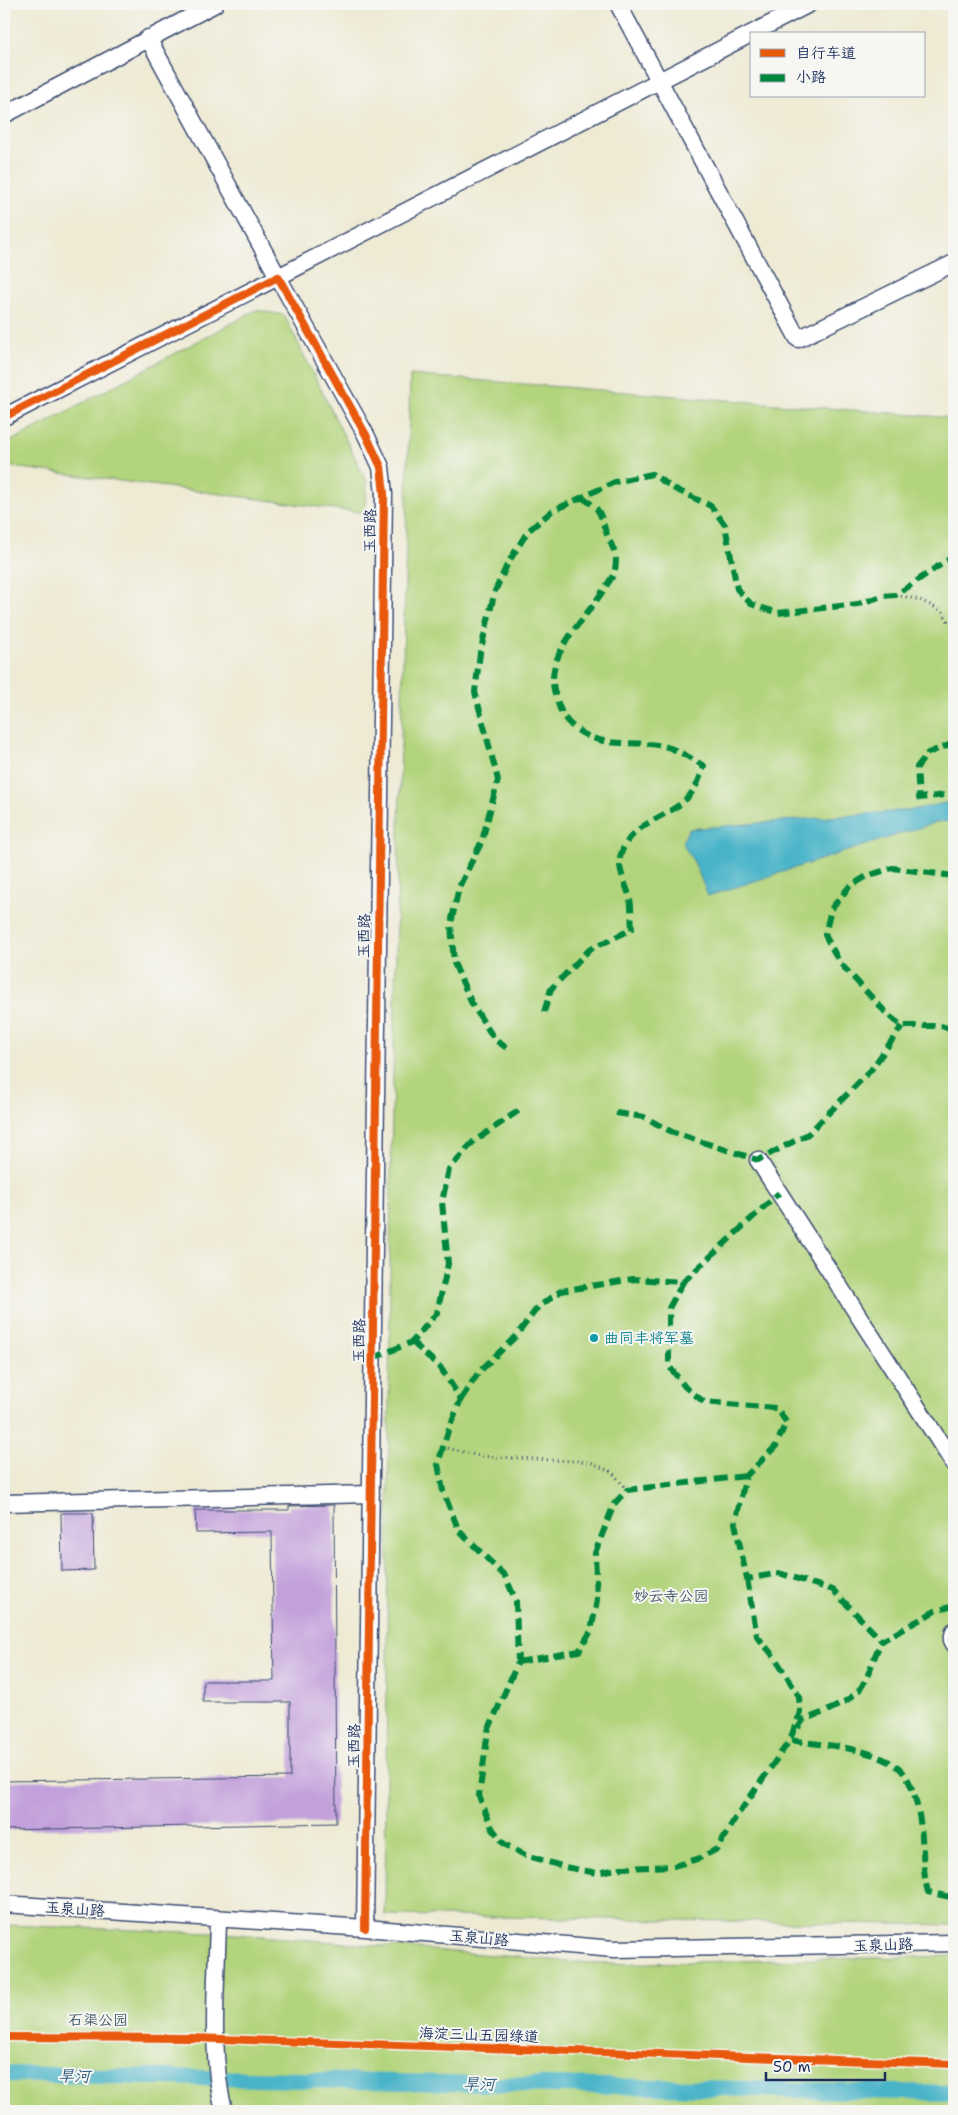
<svg xmlns="http://www.w3.org/2000/svg" width="958" height="2115" font-family="'Shantell Sans','LXGW WenKai TC',sans-serif">
<style>
.green{fill:#b2d47c;stroke:#66826d}
.water{fill:#4ab4c8;stroke:#327293}
.lines{fill:none;stroke-linecap:round;stroke-linejoin:round}
.canal{stroke:#4ab4c8;stroke-width:16}
.building{fill:#c2a0db}
.minor-casing{stroke:#3b4b70;stroke-width:19}
.path{stroke:#3b4b70;stroke-width:3;stroke-dasharray:1 4;stroke-linecap:butt}
.minor{stroke:#fff;stroke-width:16}
.quiet{stroke:#00873e;stroke-width:6;stroke-dasharray:12 6;stroke-linecap:butt}
.cycleway-casing{stroke:#f6f6f2;stroke-width:11}
.cycleway{stroke:#e8590c;stroke-width:8}
.culture-dot{fill:#0f9aa8;stroke:#f6f6f2;stroke-width:2}
.labels{text-anchor:middle;dominant-baseline:central;stroke-width:4;stroke-linejoin:round;paint-order:stroke}
.street-label{font-size:15px;fill:#1b2f5e;stroke:#f6f6f2}
.culture-label{font-size:15px;fill:#0d838f;stroke:#f6f6f2;text-anchor:start}
.park-label{font-size:15px;fill:#415866;stroke:#f6f6f2}
.water-label{font-size:16px;font-style:italic;fill:#29577e;stroke:#f6f6f2}
</style>
<rect width="100%" height="100%" fill="#f6f6f2"/>
<filter id="ink" filterUnits="userSpaceOnUse"><feTurbulence type="fractalNoise" baseFrequency=".02" numOctaves="2"/><feDisplacementMap in="SourceGraphic" scale="10" xChannelSelector="R" yChannelSelector="G"/><feConvolveMatrix kernelMatrix="1 2 1 2 8 2 1 2 1" color-interpolation-filters="sRGB"/></filter>
<filter id="wash" filterUnits="userSpaceOnUse"><feTurbulence type="fractalNoise" baseFrequency=".0096" numOctaves="4" result="noise"/><feDisplacementMap in="SourceGraphic" scale="20" xChannelSelector="R" yChannelSelector="G"/><feGaussianBlur stdDeviation="1.12" result="paint"/><feColorMatrix in="noise" values="0 0 0 0 0 0 0 0 0 0 0 0 0 0 0 0 0 1.4 0 .05"/><feComposite in="paint" operator="in"/></filter>
<g filter="url(#wash)">
<rect width="100%" height="100%" fill="#eeead4"/>
<!-- green -->
<path class="green" d="M256,310L284,315L367,482L365,513L6,466L4,463V445Z
M410,375L954,418V1925L385,1915L391,1158Z
M4,1925L236,1934L602,1964L954,1956V2111H4Z"/>
<!-- water -->
<path class="water" d="M954,801V821L937,822L708,896L695,864L682,842L689,829L912,810Z"/>
<g class="lines">
<!-- canal -->
<path class="canal" d="M4,2074L954,2093"/>
</g>
<g id="blocks">
<!-- building -->
<path class="building" d="M334,1505L336,1823L4,1830V1781L290,1777V1702H203V1681H274L272,1532L196,1533L195,1510H289V1506Z
M61,1513H93L94,1570L62,1571Z"/>
</g>
</g>
<g filter="url(#ink)">
<use href="#blocks" fill-opacity="0" stroke="#3b4b70" stroke-width="1"/>
<g class="lines">
<!-- minor casing -->
<g class="minor-casing">
<path id="minor" d="M618,4L798,339L954,263
M148,38L278,277L809,4
M4,115L215,4
M4,417L278,277L366,435L381,467L384,494L365,1928
M758,1160L954,1464
M4,1503L371,1494
M954,1631L952,1640L954,1644
M4,1904L365,1928L614,1949L954,1943
M218,1919C217,1980 209,2052 224,2111"/>
</g>
<!-- path -->
<path class="path" d="M896,595L920,600L942,611L954,631
M443,1447L480,1456L590,1462L612,1472L627,1490"/>
<!-- minor -->
<use href="#minor" class="minor"/>
<!-- quiet -->
<path class="quiet" d="M954,743L928,753L917,767L919,798L954,794
M954,876L892,868L867,876L849,887L831,909L825,935L840,963L889,1016L902,1026H941L954,1030
M544,1012L551,989L589,950L632,929C631,920 632,908 630,899C627,885 616,868 621,854C632,819 675,818 693,791C698,784 701,774 704,766C691,759 678,749 663,746C629,739 599,751 570,724C562,716 559,707 556,697C541,656 585,621 604,589C608,583 614,576 615,569C618,555 613,549 608,537C598,513 606,514 583,498
M507,1048L495,1040L472,1004L454,963L451,924L459,887L482,841L498,780L475,692L480,653L495,591L508,563L528,531L552,511L615,482L652,474L675,489L711,506L725,525L737,589L751,604L778,613L858,604L882,596L896,595L946,561L954,557
M616,1113L644,1117L674,1133L758,1160L808,1134L871,1070L902,1026
M683,1282L669,1308V1366L685,1387L704,1402L777,1408L786,1422L776,1446L746,1476L735,1523L747,1579L779,1573L833,1590L882,1641L935,1611L954,1606
M412,1342L440,1367L461,1399L448,1431L438,1464L443,1491L459,1531L505,1576L516,1601L518,1662L488,1731L479,1796L492,1828L504,1844L525,1855L565,1867L597,1873L621,1868L674,1866L700,1858L717,1849L734,1820L790,1740C825,1746 869,1746 899,1768C913,1779 919,1812 921,1828C924,1850 922,1870 928,1892L954,1898
M373,1358L412,1342L437,1313L448,1264L442,1202L449,1169L473,1142L521,1109
M461,1399L479,1372L516,1336L538,1307L561,1291L633,1279L683,1282L779,1193
M747,1579L757,1636L775,1658L799,1696L800,1712L790,1740
M954,1631L952,1640L954,1644
M518,1662L579,1651L591,1631L597,1600L595,1553L614,1504L627,1490L746,1476
M798,1728L803,1720C823,1713 856,1701 865,1681C872,1667 874,1655 882,1641"/>
<!-- cycleway casing -->
<g class="cycleway-casing">
<path id="cycleway" d="M4,417L278,277L366,435L381,467L384,494L365,1928
M4,2037L192,2038L954,2064"/>
</g>
<!-- cycleway -->
<use href="#cycleway" class="cycleway"/>
</g>
</g>
<!-- markers -->
<circle class="culture-dot" cx="594" cy="1338" r="5"/>
<g class="labels">
<!-- street labels -->
<g class="street-label">
<text transform="translate(370 531) rotate(-89)">玉西路</text>
<text transform="translate(364 936) rotate(-89)">玉西路</text>
<text transform="translate(359 1341) rotate(-89)">玉西路</text>
<text transform="translate(354 1746) rotate(-89)">玉西路</text>
<text transform="translate(75 1909) rotate(4)">玉泉山路</text>
<text transform="translate(479 1938) rotate(5)">玉泉山路</text>
<text transform="translate(883 1945) rotate(-2)">玉泉山路</text>
<text transform="translate(479 2035) rotate(2)">海淀三山五园绿道</text>
</g>
<!-- culture labels -->
<g class="culture-label">
<text x="604" y="1338">曲同丰将军墓</text>
</g>
<!-- park labels -->
<g class="park-label">
<text x="671" y="1596">妙云寺公园</text>
<text x="98" y="2020">石渠公园</text>
</g>
<!-- water labels -->
<g class="water-label">
<text transform="translate(74 2076) rotate(1)">旱河</text>
<text transform="translate(479 2084) rotate(1)">旱河</text>
</g>
</g>
<!-- margin -->
<rect width="958" height="2115" fill="none" stroke="#f6f6f2" stroke-width="20"/>
<!-- legend -->
<rect x="750" y="32" width="175" height="65" fill="#f6f6f2" stroke="#9ea6b7"/>
<rect x="760" y="49" width="25" height="8" fill="#e8590c" stroke="#9ea6b7"/>
<text x="796" y="58" font-size="15" fill="#1b2f5e">自行车道</text>
<rect x="760" y="74" width="25" height="8" fill="#00873e" stroke="#9ea6b7"/>
<text x="796" y="82" font-size="15" fill="#1b2f5e">小路</text>
<!-- scale -->
<path d="M766 2072v8h119v-8" fill="none" stroke="#1b2f5e" stroke-width="2.5"/>
<text x="773" y="2072" font-size="15" fill="#1b2f5e" stroke="#f6f6f2" stroke-width="4" paint-order="stroke">50 m</text>
</svg>
